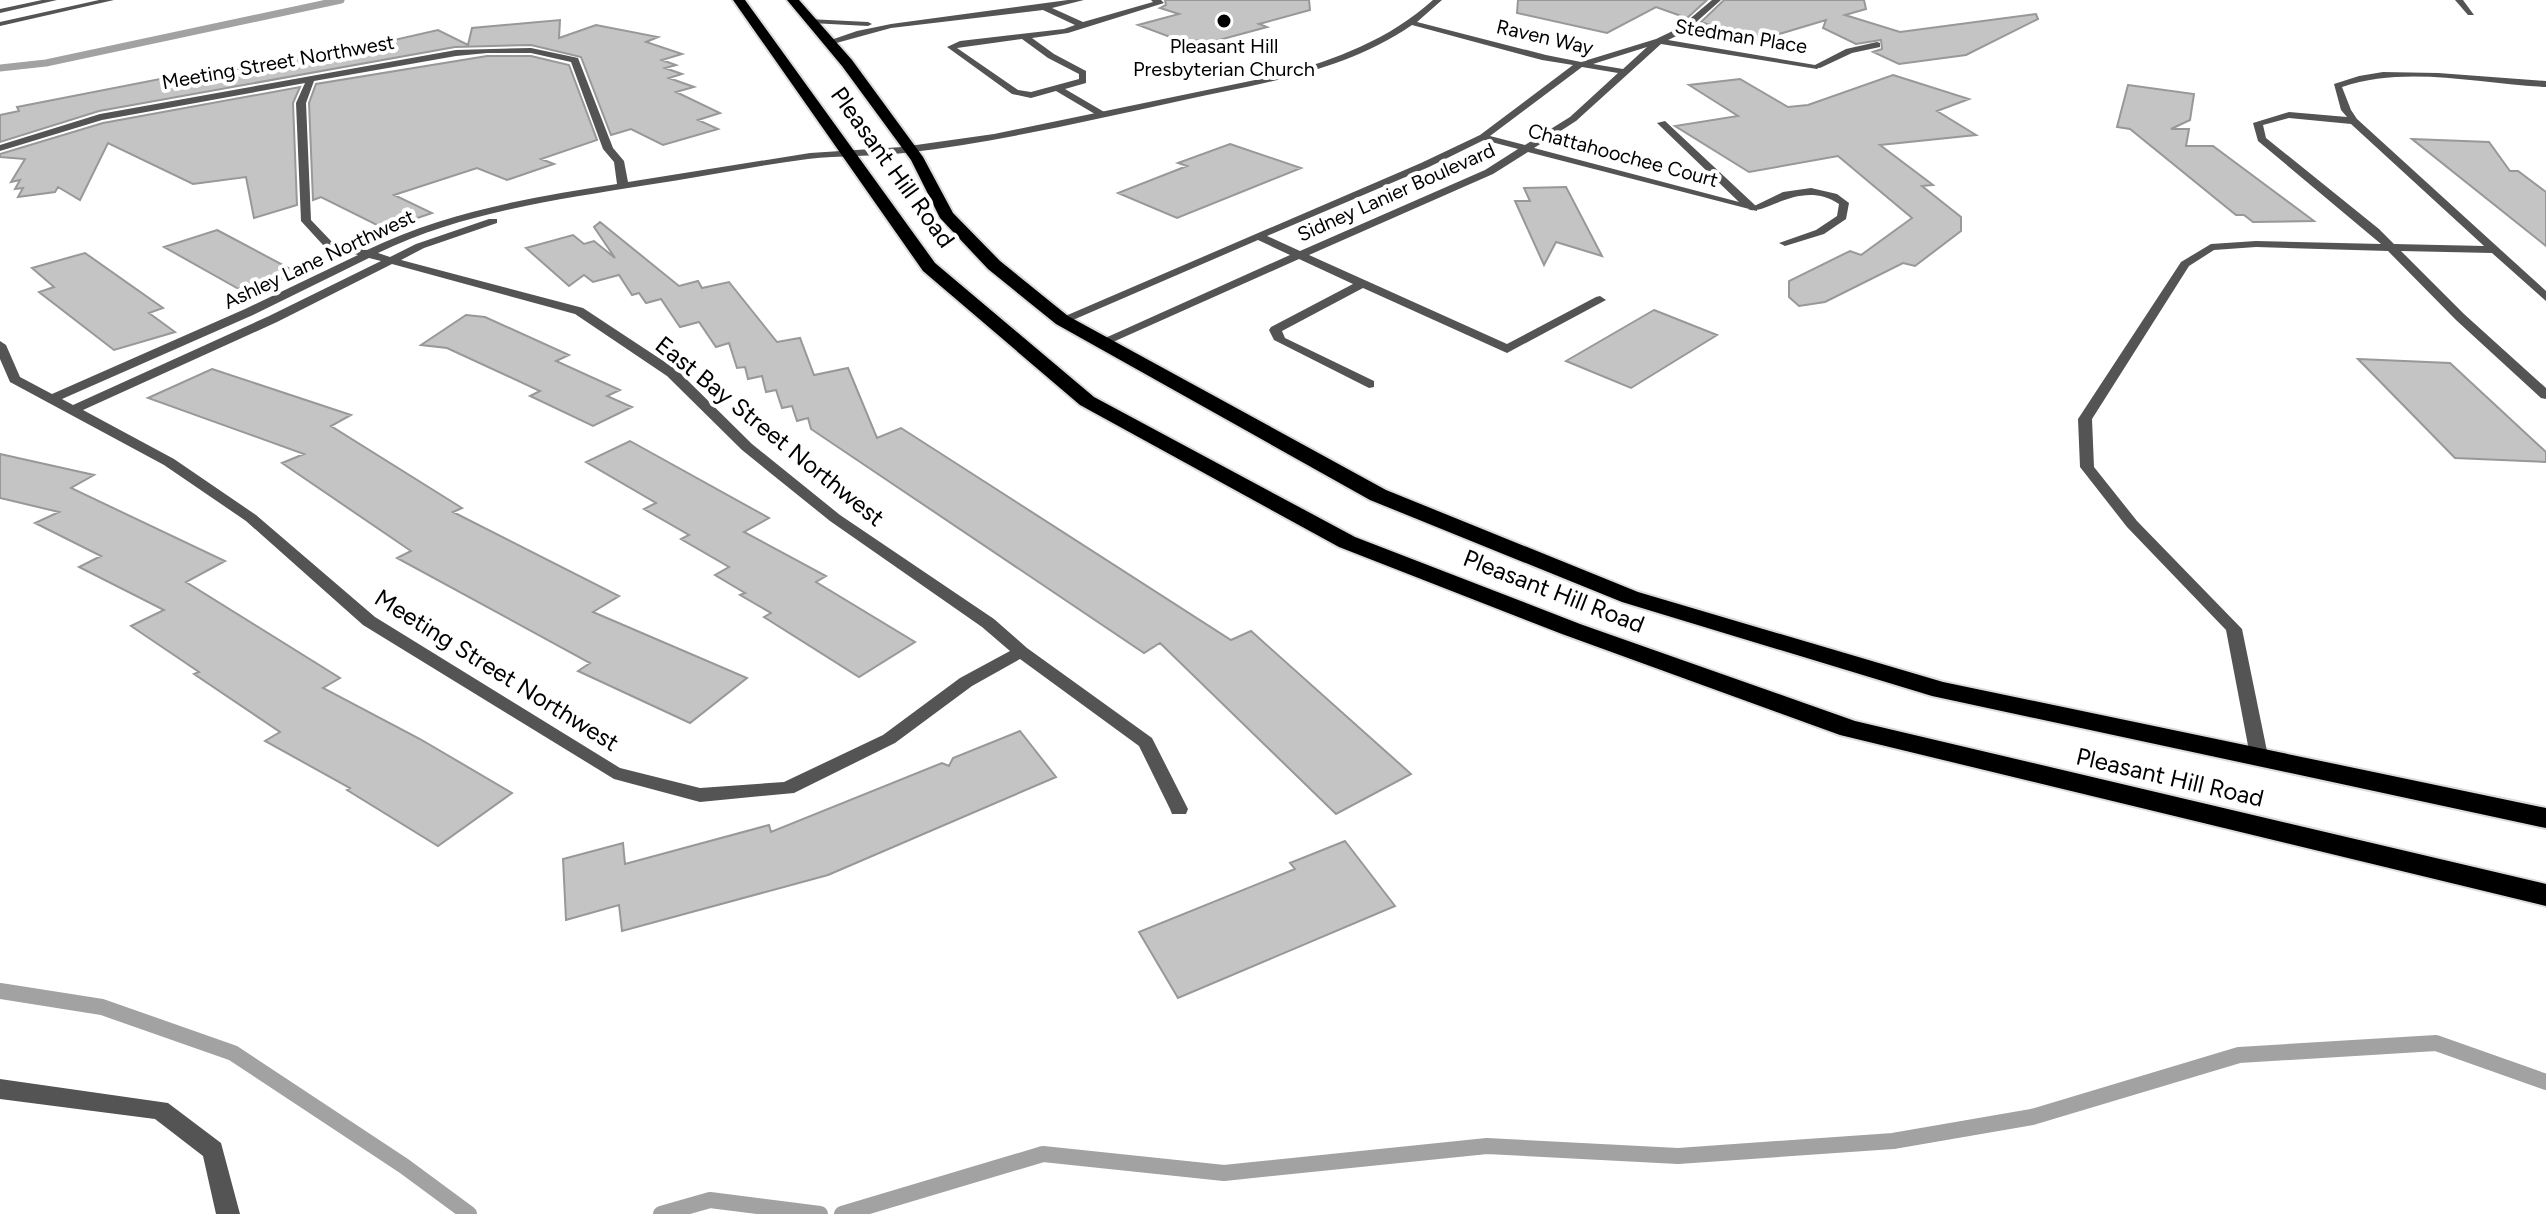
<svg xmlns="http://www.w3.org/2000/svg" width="2546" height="1214" font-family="Figtree,sans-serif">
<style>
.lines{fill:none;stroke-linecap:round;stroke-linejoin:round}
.stream-far1{stroke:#a2a2a2;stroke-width:7}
.stream{stroke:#a2a2a2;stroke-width:16}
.building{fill:#c4c4c4;stroke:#989898;stroke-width:2}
.highway-casing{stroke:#dbdbdb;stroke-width:4}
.lane{fill:#545454;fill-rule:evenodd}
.street{fill:#545454;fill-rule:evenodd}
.highway{fill:#000;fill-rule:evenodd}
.poi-dot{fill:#000;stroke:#fff;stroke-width:3}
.labels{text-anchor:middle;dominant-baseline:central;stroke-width:8;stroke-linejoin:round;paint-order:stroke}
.far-street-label{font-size:20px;fill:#000;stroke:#fff}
.far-poi-label{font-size:20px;fill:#000;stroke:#fff}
.street-label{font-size:24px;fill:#000;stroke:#fff}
</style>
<rect width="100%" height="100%" fill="#fff"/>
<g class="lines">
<!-- stream-far1 -->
<path class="stream-far1" d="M0,68L46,63L341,0"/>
<!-- stream -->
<path class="stream" d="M0,991L102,1007L233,1053L404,1166L469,1214
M661,1214L710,1200L820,1214
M842,1214L1043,1154L1224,1173L1487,1146L1678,1156L1893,1141L2032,1117L2239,1055L2436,1043L2546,1082"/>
</g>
<!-- building -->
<path class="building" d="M1165,0H1309L1310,10L1259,24L1267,27L1208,43L1199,40L1186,43L1138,25L1179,14L1160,8L1166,5Z
M1518,0H1707L1687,18L1656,7L1607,33L1517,13Z
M1724,0H1864L1866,9L1845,15L1900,32L2036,14L2038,19L1966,55L1899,64L1873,52L1882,49L1881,40L1856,44L1823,28L1826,20L1756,41L1701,22Z
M560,20L559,38L596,25L658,37L646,42L682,54L662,60L676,65L665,68L682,74L669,78L694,87L676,92L720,113L698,120L718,129L663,145L631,129L611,135L581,57L531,45L455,47L99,111L0,142V115L19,111L17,107L206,70L212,75L330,48L337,53L438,30L468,45L472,28Z
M487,56H531L569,65L597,140L541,159L554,164L507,180L477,168L394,195L432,213L385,229L321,197L313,200L309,103L316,84Z
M1893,75L1969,99L1937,111L1976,135L1880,145L1933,185L1922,186L1961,217V231L1915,266L1903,263L1825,302L1799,306L1789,297V281L1850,251L1861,255L1912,218L1838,156L1749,172L1675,126L1738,116L1689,85L1740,79L1788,107L1808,105Z
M2128,85L2194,94L2190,120L2171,129H2189L2186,146H2213L2314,221L2253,222L2244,215H2236L2130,129L2117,127Z
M300,87L293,103L297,205L254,218L246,177L193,184L108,143L80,200L58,187L55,192L18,197L23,188L15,189L20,180L11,182L25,159L0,157V154L103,123Z
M2412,139L2489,142L2510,171H2518L2546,192V246Z
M1230,144L1301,168L1177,218L1118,193L1187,166L1178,163Z
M1566,187L1602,256L1556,242L1544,265L1515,201H1530L1524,188Z
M600,222L679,286L698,281L702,288L729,282L777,342L800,338L814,375L848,368L877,438L901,428L1231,640L1251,631L1411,774L1336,814L1160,643L1144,653L811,429L808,418L797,421L792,406L782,408L776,390L766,392L762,376L748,379L745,367L737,368L729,343L716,347L699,322L680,327L661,299L646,303L639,293L632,295L619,275L593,282L584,275L569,286L526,248L573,235L584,244L594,241L615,258L594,227Z
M217,230L298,273L244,292L164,247Z
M85,253L163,308L149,313L175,332L114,350L39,292L54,287L32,268Z
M1654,310L1717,335L1631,388L1566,361Z
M466,315L485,317L569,355L556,361L620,390L607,396L632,407L593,426L530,396L540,391L447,348L421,345Z
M2358,359L2450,363L2546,452V462L2455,458Z
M212,369L351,415L331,426L462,508L453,512L619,596L593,612L747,678L690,723L578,671L590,663L397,558L411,551L282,463L304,454L148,398Z
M630,441L769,518L744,532L826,576L816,582L915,642L859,677L764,617L771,613L740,595L745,593L715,575L729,567L681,539L689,535L644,509L656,503L586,462Z
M0,454L94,475L71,488L225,561L186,582L340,678L323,688L420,739L512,793L438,846L347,790L350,788L265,741L280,732L194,674L199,672L131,626L164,610L79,567L101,556L35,523L59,512L0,498Z
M1020,731L1056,777L828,875L622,931L619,905L566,920L563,859L623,843L625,864L769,825L771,832L942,763L949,766L953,758Z
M1345,841L1395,906L1178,998L1139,932L1295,869L1290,863Z"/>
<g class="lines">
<!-- highway casing -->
<g class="highway-casing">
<path id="highway" d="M733,0H745L935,263L1094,397L1355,537L1580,624L1855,721L2546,884V906L1840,735L1562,634L1339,547L1080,405L923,271Z
M787,0H799L852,60L923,157L953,213L1000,261L1068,316L1386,490L1638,592L1943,682L2546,808V828L1932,696L1622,602L1370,500L1056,324L988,269L940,218L911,160L842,66Z"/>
</g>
<!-- lane -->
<path class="lane" d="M42,0H57L0,13V9Z
M99,0H114L0,26V22Z
M1068,0H1084L1052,8L1083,22L1153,2L1151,0H1161L1164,3L1068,33L1032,38L1054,54L1086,71V83L1065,89L1106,113V117H1100L1056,91L1031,98L1012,94L947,47L960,41L1064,29L1075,25L1043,10L891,28L829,45L825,42L857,31L891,24ZM1022,39L1048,58L1079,74V79L1031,92L1018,90L957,48Z
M808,19L868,22L872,24L868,26L811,23Z
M1877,42L1880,43V47L1852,53L1820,68L1813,66L1846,49Z
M1811,188L1837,194L1849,203L1846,219L1824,234L1785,246L1779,243L1816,230L1837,216L1839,204C1800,178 1763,218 1748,209L1783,192Z"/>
<!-- street -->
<path class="street" d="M1433,0H1442L1417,22L1546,55L1581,62L1656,39L1679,28L1712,0H1721L1685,32L1668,40L1821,66L1817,69L1661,44L1576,121L1534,148L1739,202L1657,123L1665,121L1757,207V211L1528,152L1493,174L1309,255L1507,344L1596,297L1600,296L1606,300L1507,353L1363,288L1282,331L1285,338L1374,381V387L1369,388L1274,340L1269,330L1271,327L1353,284L1299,259L1104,346H1096L1094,343L1290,255L1258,240L1066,323H1058L1056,320L1421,163L1480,135L1573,65L1542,60L1412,25C1344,72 1262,83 1184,100C1091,120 999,142 904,153C872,157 840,155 808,159C754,166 700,177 647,185C556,200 462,212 378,253L390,257L416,244L489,219H497V223L424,248L401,260L583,308L677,370L752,444L840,515L994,619L1027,648L1152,738L1188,809L1186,814H1172L1170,809L1139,746L1020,659L972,686L895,743L794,793L700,802L614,779L363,625L246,521L164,465L10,382L0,359V341L6,345L20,377L52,394L245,309L358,255L323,245L301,221L296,103L305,83L102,120L0,151V145L100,114L456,50L531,48L578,58L613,148L624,161L628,182L810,153L902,147L994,134L1279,75C1335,60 1390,39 1433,0ZM1647,47L1623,69L1593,64ZM487,53H531L571,62L603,149L614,162L617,184C532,197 445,212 367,250L331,241L311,220L306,103L314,81L456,56ZM1582,67L1618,73L1570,117L1525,145L1490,136ZM1484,140L1518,149L1485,170L1300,251L1267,236L1429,167ZM369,258L381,261L269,316L73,405L62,399L253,315ZM392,264L575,314L667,376L742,450L830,521L982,627L1010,651L960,678L883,735L784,782L700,788L620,768L375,617L256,515L174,459L83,410L277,322Z
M2455,0H2463L2474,15H2468Z
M2383,72L2438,73L2546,81V87C2479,84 2407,65 2342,87L2351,110L2357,119L2546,291V301L2492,253L2401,251L2464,314L2546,388V399L2541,398L2456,320L2388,251L2256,247L2214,250L2189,266L2092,419L2094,467L2137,521L2242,629L2268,756L2265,760H2253L2250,756L2226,630L2127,527L2080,467L2078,419L2181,262L2211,244L2256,241L2381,244L2258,141L2253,123L2289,112L2347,117L2341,110L2334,84L2359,76ZM2289,118L2351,124L2484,246L2394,244L2379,229L2266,138L2263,125Z
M0,1079L168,1103L221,1143L240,1214H216L203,1156L155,1119L0,1099Z"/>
<!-- highway -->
<use href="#highway" class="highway"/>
</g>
<!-- markers -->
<circle class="poi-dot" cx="1224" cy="21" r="8"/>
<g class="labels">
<!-- far-street labels -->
<g class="far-street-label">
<text transform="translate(1741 36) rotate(9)">Stedman Place</text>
<text transform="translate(1545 37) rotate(13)">Raven Way</text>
<text transform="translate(278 62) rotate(-10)">Meeting Street Northwest</text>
<text transform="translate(1623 155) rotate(15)">Chattahoochee Court</text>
<text transform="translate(1396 192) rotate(-24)">Sidney Lanier Boulevard</text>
<text transform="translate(319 259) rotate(-25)">Ashley Lane Northwest</text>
</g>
<!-- far-poi labels -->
<g class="far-poi-label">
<text x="1224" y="46">Pleasant Hill<tspan x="1224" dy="23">Presbyterian Church</tspan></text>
</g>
<!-- street labels -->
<g class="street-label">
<text transform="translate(893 167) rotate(54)">Pleasant Hill Road</text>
<text transform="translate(770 431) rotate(39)">East Bay Street Northwest</text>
<text transform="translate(1554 591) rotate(21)">Pleasant Hill Road</text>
<text transform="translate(497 670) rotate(32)">Meeting Street Northwest</text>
<text transform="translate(2170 777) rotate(13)">Pleasant Hill Road</text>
</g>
</g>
</svg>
